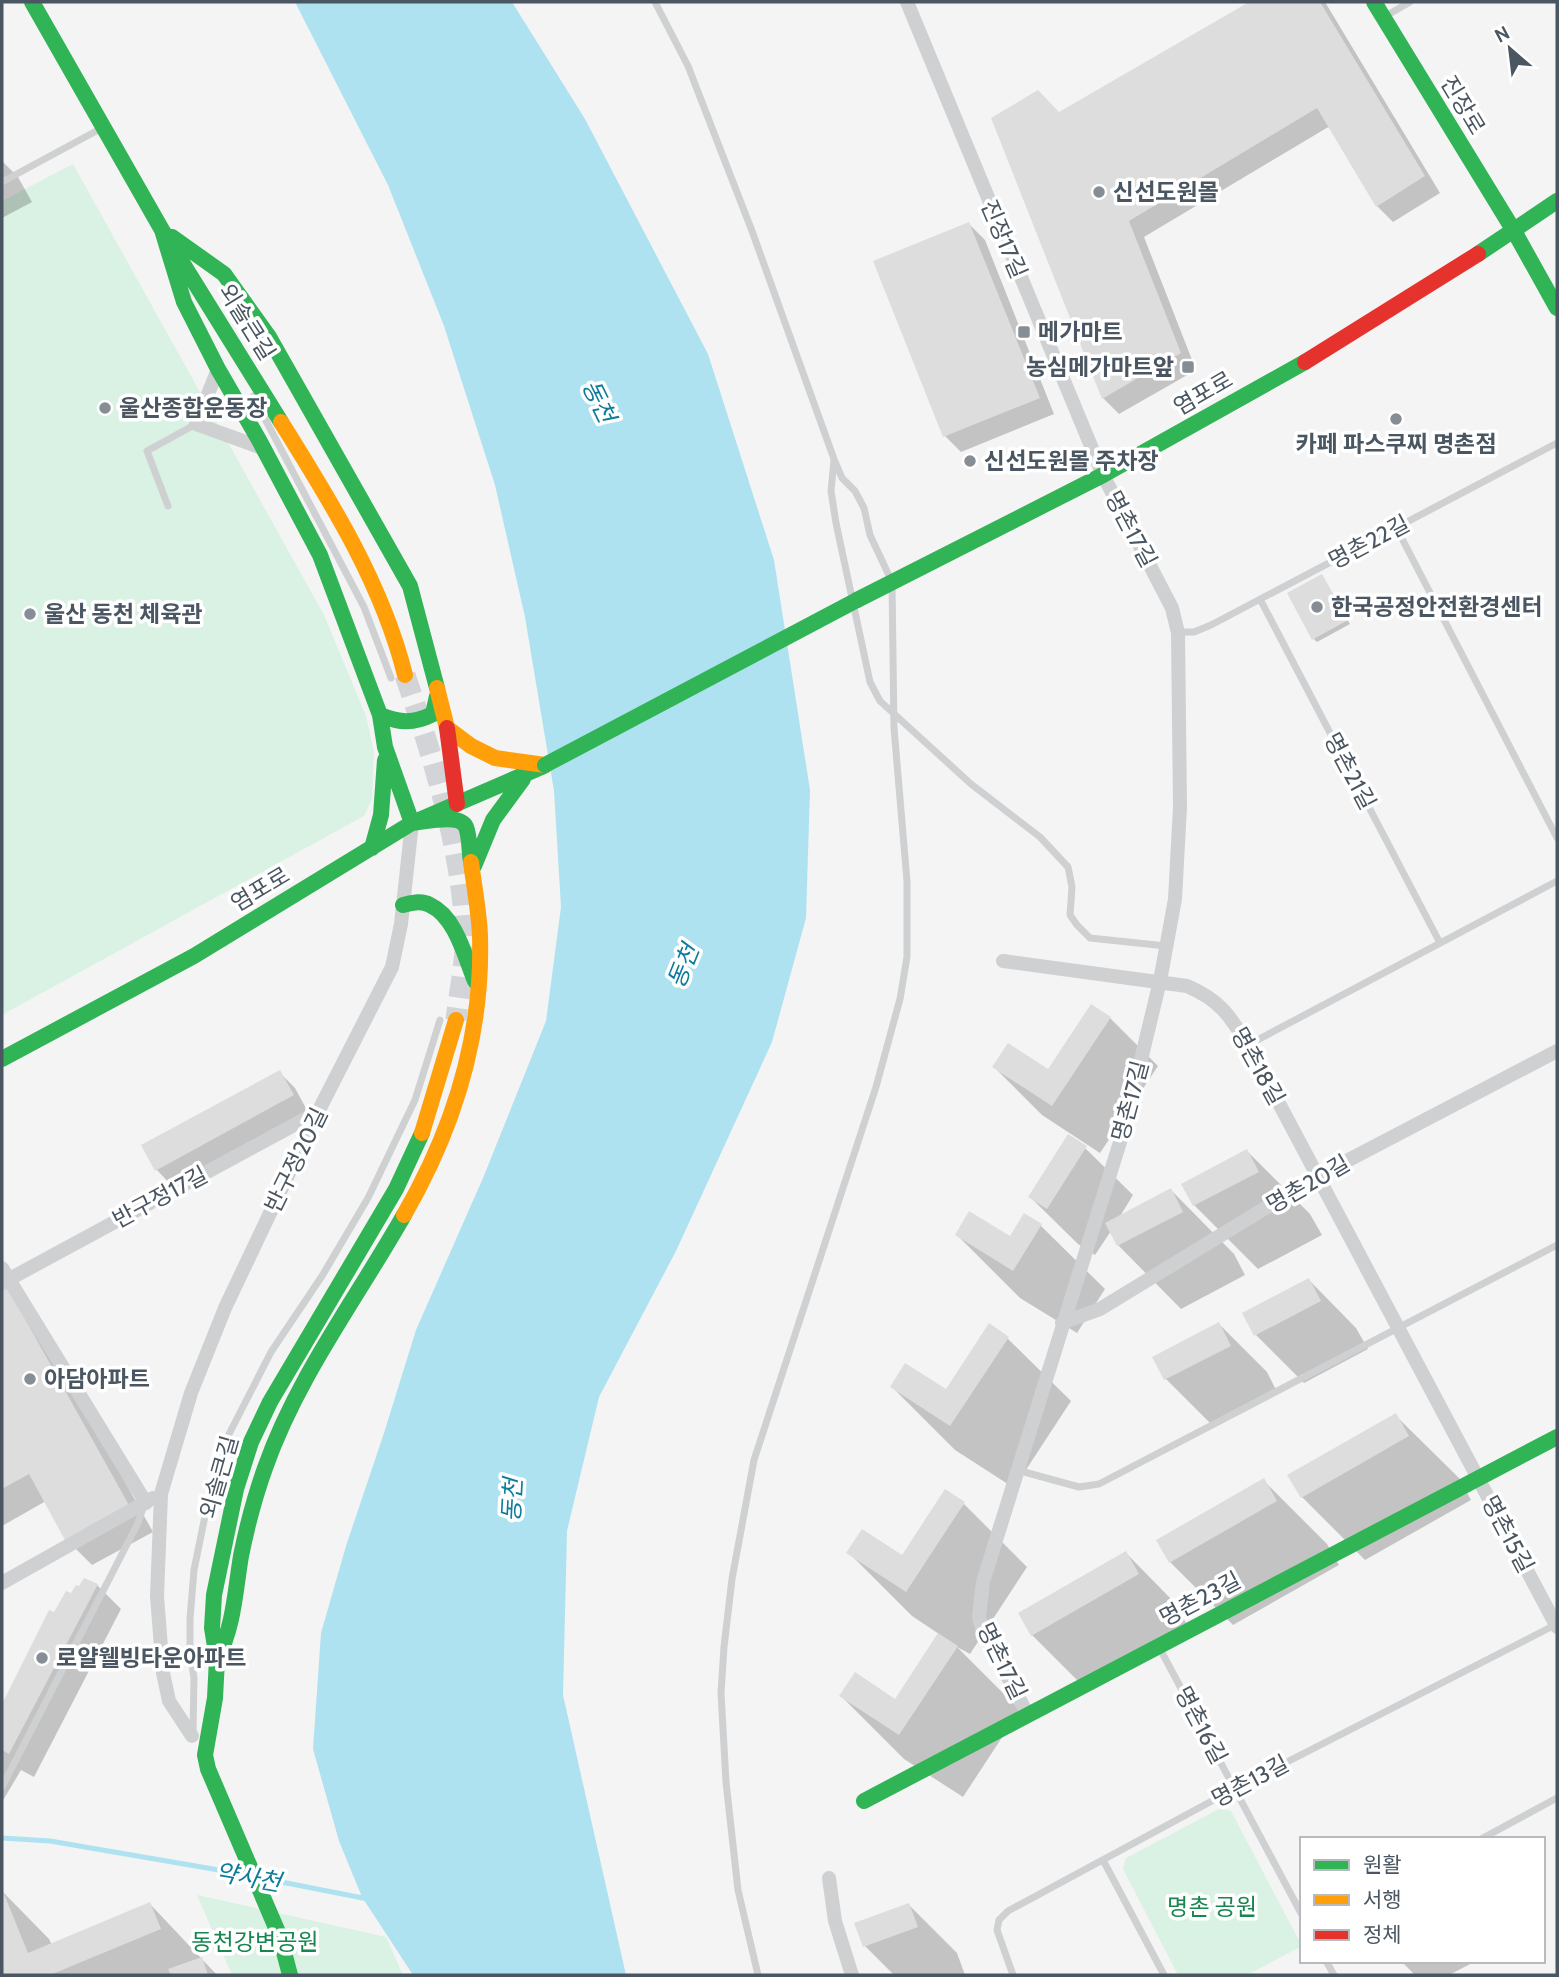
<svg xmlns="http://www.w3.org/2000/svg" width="1559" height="1977" font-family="Cabin,'Noto Sans KR',sans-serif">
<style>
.green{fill:#d9f2e3}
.water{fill:#aee2f0}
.shadow{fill:#0003}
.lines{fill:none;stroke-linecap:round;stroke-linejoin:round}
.stream{stroke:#aee2f0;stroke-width:5}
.building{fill:#ddddde}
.secondary-tunnel{stroke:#d2d4d7;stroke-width:21;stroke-dasharray:21 10;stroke-linecap:butt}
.lane{stroke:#ced0d2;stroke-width:7}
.street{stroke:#ced0d2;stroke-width:14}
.fast{stroke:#30b455;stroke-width:16}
.slow{stroke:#ff9f0a;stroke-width:16}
.jam{stroke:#e5322d;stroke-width:16}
.fast-bridge{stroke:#30b455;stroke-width:16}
.poi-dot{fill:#868d94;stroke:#fff;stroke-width:2.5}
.labels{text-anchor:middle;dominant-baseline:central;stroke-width:7;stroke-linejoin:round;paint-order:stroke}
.street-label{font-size:23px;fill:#4a5661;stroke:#fff}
.poi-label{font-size:23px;font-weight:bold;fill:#4a5661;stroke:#fff;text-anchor:start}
.park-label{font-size:23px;fill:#17864f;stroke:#fff}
.water-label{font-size:24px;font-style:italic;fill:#0c7c9b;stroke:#fff}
</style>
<rect width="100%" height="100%" fill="#f4f4f4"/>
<!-- green -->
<path class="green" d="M73,164L324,615L366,716L374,752L372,799L364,816L2,1015V201Z
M1219,1809L1231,1811L1302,1946L1247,1975H1178L1123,1869L1126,1858Z
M197,1895L386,1937L403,1975H232Z"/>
<!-- water -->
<path class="water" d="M295,2H512L585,119L708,354L774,560L810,790L806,918L772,1042L676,1251L599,1397L567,1531L563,1695L626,1975H413L362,1897L339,1841L313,1749L321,1633L346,1546L384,1433L416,1330L483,1178L546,1021L561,907L554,791L525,617L495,485L444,326L388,185Z"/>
<!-- shadow -->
<path class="shadow" d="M1252,2H1325L1440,193L1393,222L1377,206L1330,126L1144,237L1196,370L1119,414L1103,398L1059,114Z
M2,161L18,177L32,202L2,218Z
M969,224L985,240L1054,414L961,452L945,436Z
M1322,576L1350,624L1317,642L1314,639Z
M1110,1018L1158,1066L1100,1153L1042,1115L994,1067L1048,1072Z
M279,1072L295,1088L308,1112L172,1186L156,1169Z
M1085,1148L1133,1195L1119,1218L1171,1190L1234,1254L1245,1275L1181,1309L1118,1245L1111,1231L1095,1255L1078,1244L1030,1197Z
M1247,1151L1310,1214L1322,1235L1258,1269L1194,1205L1183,1184Z
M1024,1215L1041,1226L1105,1289L1077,1333L1020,1298L957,1235L1010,1238Z
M1309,1280L1356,1328L1368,1349L1304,1383L1256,1335Z
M2,1287L29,1310L153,1532L92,1565L68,1541L46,1501L2,1526Z
M1219,1324L1267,1372L1278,1394L1214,1427L1166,1379L1155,1358Z
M1007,1338L1071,1401L1014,1488L955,1450L892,1387L946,1391Z
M1395,1415L1459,1478L1471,1500L1365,1560L1302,1497Z
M1263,1480L1327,1544L1339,1565L1233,1625L1170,1562Z
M964,1504L1027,1567L970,1654L957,1647L1020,1710L963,1797L904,1759L841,1696L895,1701L939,1634L912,1616L848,1552L902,1557Z
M1126,1553L1173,1601L1186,1623L1080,1683L1032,1635L1020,1614Z
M97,1585L121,1609L34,1777L21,1770L2,1802V1708L49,1612L55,1614L72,1595Z
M2,1891L49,1939L52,1945L150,1904L217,1975H2Z
M909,1905L957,1953L965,1975H894L865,1946Z
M1401,1961H1476L1449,1975H1415Z"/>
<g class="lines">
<!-- stream -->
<path class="stream" d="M2,1838L50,1841L248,1875
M261,1878L368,1899"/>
</g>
<!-- building -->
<path class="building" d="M1249,2H1320L1425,176L1376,207L1317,108L1129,221L1181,353L1102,399L991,118L1038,90L1059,112Z
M969,222L1040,398L943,437L873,261Z
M1322,574L1348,620L1312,640L1287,593Z
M1091,1004L1111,1017L1052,1106L992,1067L1008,1043L1048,1069Z
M280,1070L294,1095L155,1171L141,1145Z
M1068,1134L1087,1146L1047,1209L1028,1197Z
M1247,1149L1259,1172L1193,1206L1181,1184Z
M1171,1188L1183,1212L1117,1246L1105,1223Z
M969,1211L1010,1236L1024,1213L1042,1224L1013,1271L955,1235Z
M1309,1278L1321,1301L1254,1336L1242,1313Z
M5,1283L130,1507L66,1542L29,1474L2,1489V1285Z
M1219,1322L1231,1346L1164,1380L1152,1357Z
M989,1323L1009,1337L950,1426L890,1387L905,1363L946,1389Z
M1396,1413L1409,1436L1301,1498L1287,1475Z
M1264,1478L1277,1501L1169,1563L1156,1540Z
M945,1489L965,1502L906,1592L846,1553L862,1529L902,1555Z
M1126,1551L1139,1574L1031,1636L1018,1613Z
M84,1578L98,1584L9,1754L2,1750V1704L49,1610L54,1612L66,1591L71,1593L76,1585L79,1586Z
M938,1633L958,1646L899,1735L839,1696L855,1672L895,1699Z
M2,1889L28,1953L150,1902L161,1929L50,1975H2Z
M909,1903L918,1927L863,1947L854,1923Z
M202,1957L208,1975H171L168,1969Z"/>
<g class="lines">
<!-- secondary-tunnel -->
<path class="secondary-tunnel" d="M405,675C433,758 460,842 465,929C467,957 459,992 456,1020"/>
<!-- lane -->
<path class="lane" d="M655,2L688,66L752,231L834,459L842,478L855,491L864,508L870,535L892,582L894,728L907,881V957L900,999L876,1087L754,1460L732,1579L724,1647L721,1693L726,1782L738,1890L758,1975
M1384,17L1410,2
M2,182L100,129
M253,396L364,607L391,678
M834,460L831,491L836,523L870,682L880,701L971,784L1040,837L1068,867L1072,887L1070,915L1077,925L1090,938L1166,946
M168,506L147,451L196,424
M1396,527L1557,838
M1260,599L1440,943
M1178,632H1194L1211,625L1557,443
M1248,1045L1557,881
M1017,1470L1079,1487L1099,1484L1557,1245
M1159,1647L1302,1915
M193,1731L194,1678L190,1652V1619L194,1570L205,1516L225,1442L271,1352L322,1276L368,1198L415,1100L440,1020
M2,1787L137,1525L145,1503
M1481,1839L1557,1798
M1103,1860L1164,1975
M1326,1961L1334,1975
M1013,1975L997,1930L999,1920L1008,1911L1234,1789L1555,1625"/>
<!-- street -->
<path class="street" d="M907,2L1103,475L1172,608L1178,633L1180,807L1175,899L1160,981L1125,1126L983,1582L979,1617L983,1631L1028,1715
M218,369L196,424L265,449
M1003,961L1187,986C1220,1000 1230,1016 1248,1045L1557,1627
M2,1268L146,1503
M2,1283L318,1112
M1062,1323L1100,1309L1318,1176L1557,1051
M2,1583L153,1498
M192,1736L169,1701L163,1673L157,1596L161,1494L191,1393L225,1308L318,1112L392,967L401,924L412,823
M829,1878L835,1921L852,1975"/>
<!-- fast -->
<path class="fast" d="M32,2L162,230L281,422
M1374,2L1514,231L1557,308
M162,230L184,302L218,369L259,440L320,555L380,715L385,747L412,823C425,822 460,813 466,827C470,837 469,852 471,862
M172,237L224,274L269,337L410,586L437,688
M1478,254L1557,201
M857,600L1103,475L1305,362
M380,715C400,723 413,724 433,714L437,696
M372,848L381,815L385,760
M474,866L493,820L523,779
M403,905C412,903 421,900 430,905C456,917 465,957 475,981
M2,1059L194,956L412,823L544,766
M217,1659C234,1626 235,1592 241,1556C247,1526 255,1496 265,1468C297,1377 357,1298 404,1215
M864,1801L1557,1437
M290,1975L280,1937L208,1769L205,1755L215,1698L217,1659L212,1628L214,1595L236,1489L251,1442L270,1402L396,1189L422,1133"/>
<!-- slow -->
<path class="slow" d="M281,422C331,502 382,583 405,675
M437,688L447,728L471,746L495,758L545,765
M422,1133L456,1020
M404,1215C453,1130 483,1035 480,936C479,911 474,886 471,862"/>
<!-- jam -->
<path class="jam" d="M1305,362L1478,254
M447,728L457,804"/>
<!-- fast-bridge -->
<path class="fast-bridge" d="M545,765L857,600"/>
</g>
<!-- markers -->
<g class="poi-dot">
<circle cx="1099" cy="192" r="7"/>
<rect x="1017" y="325" width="14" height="14" rx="3.5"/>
<rect x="1181" y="360" width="14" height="14" rx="3.5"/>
<circle cx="105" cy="408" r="7"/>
<circle cx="1396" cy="419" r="7"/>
<circle cx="970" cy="461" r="7"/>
<circle cx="1317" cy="607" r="7"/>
<circle cx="30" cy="614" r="7"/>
<circle cx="30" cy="1379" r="7"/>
<circle cx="42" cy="1658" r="7"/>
</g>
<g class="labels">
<!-- street labels -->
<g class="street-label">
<text transform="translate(1463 105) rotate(59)">진장로</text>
<text transform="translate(1004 239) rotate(67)">진장17길</text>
<text transform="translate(247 322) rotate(58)">외솔큰길</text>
<text transform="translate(1203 393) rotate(-30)">염포로</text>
<text transform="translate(1131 529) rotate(62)">명촌17길</text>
<text transform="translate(1369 542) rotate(-28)">명촌22길</text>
<text transform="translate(1350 771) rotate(62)">명촌21길</text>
<text transform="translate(260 889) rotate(-31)">염포로</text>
<text transform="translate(1258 1066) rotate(61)">명촌18길</text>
<text transform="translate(1130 1101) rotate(-75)">명촌17길</text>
<text transform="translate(296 1160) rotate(-64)">반구정20길</text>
<text transform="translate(1308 1184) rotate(-30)">명촌20길</text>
<text transform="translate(160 1197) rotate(-28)">반구정17길</text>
<text transform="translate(219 1477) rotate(-74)">외솔큰길</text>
<text transform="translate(1508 1534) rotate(62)">명촌15길</text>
<text transform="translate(1200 1599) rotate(-28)">명촌23길</text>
<text transform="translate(1002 1661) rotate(64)">명촌17길</text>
<text transform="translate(1201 1725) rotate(62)">명촌16길</text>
<text transform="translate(1250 1781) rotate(-28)">명촌13길</text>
</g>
<!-- poi labels -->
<g class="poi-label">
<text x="1113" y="192">신선도원몰</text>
<text x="1038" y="332">메가마트</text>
<text x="1174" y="367" text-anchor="end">농심메가마트앞</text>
<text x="119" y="408">울산종합운동장</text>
<text x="1396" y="444" text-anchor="middle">카페 파스쿠찌 명촌점</text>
<text x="984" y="461">신선도원몰 주차장</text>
<text x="1331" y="607">한국공정안전환경센터</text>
<text x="44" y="614">울산 동천 체육관</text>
<text x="44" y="1379">아담아파트</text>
<text x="56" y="1658">로얄웰빙타운아파트</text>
</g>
<!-- park labels -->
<g class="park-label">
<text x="1212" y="1907">명촌 공원</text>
<text x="255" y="1942">동천강변공원</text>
</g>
<!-- water labels -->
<g class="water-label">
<text transform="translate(599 401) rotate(64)">동천</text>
<text transform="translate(683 966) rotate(-68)">동천</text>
<text transform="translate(512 1500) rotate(-87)">동천</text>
<text transform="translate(248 1877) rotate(10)">약사천</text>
</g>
</g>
<!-- border -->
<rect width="1559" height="1977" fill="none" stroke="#4a5661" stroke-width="7"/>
<!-- legend -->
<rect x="1300" y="1837" width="245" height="126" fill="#ffffff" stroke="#b7bbc0" stroke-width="2"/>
<rect x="1314" y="1860" width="35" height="10" fill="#30b455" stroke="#b7bbc0" stroke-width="2"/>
<text x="1363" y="1872" font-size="21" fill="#4a5661">원활</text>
<rect x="1314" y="1895" width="35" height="10" fill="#ff9f0a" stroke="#b7bbc0" stroke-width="2"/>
<text x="1363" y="1907" font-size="21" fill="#4a5661">서행</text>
<rect x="1314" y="1930" width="35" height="10" fill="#e5322d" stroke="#b7bbc0" stroke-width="2"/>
<text x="1363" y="1942" font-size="21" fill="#4a5661">정체</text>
<!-- north arrow -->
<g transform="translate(1510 49) rotate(332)" stroke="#ffffff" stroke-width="5" paint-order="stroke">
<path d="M0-5L12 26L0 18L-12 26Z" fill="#4a5661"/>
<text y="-10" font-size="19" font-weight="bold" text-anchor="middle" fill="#4a5661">N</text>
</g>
</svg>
